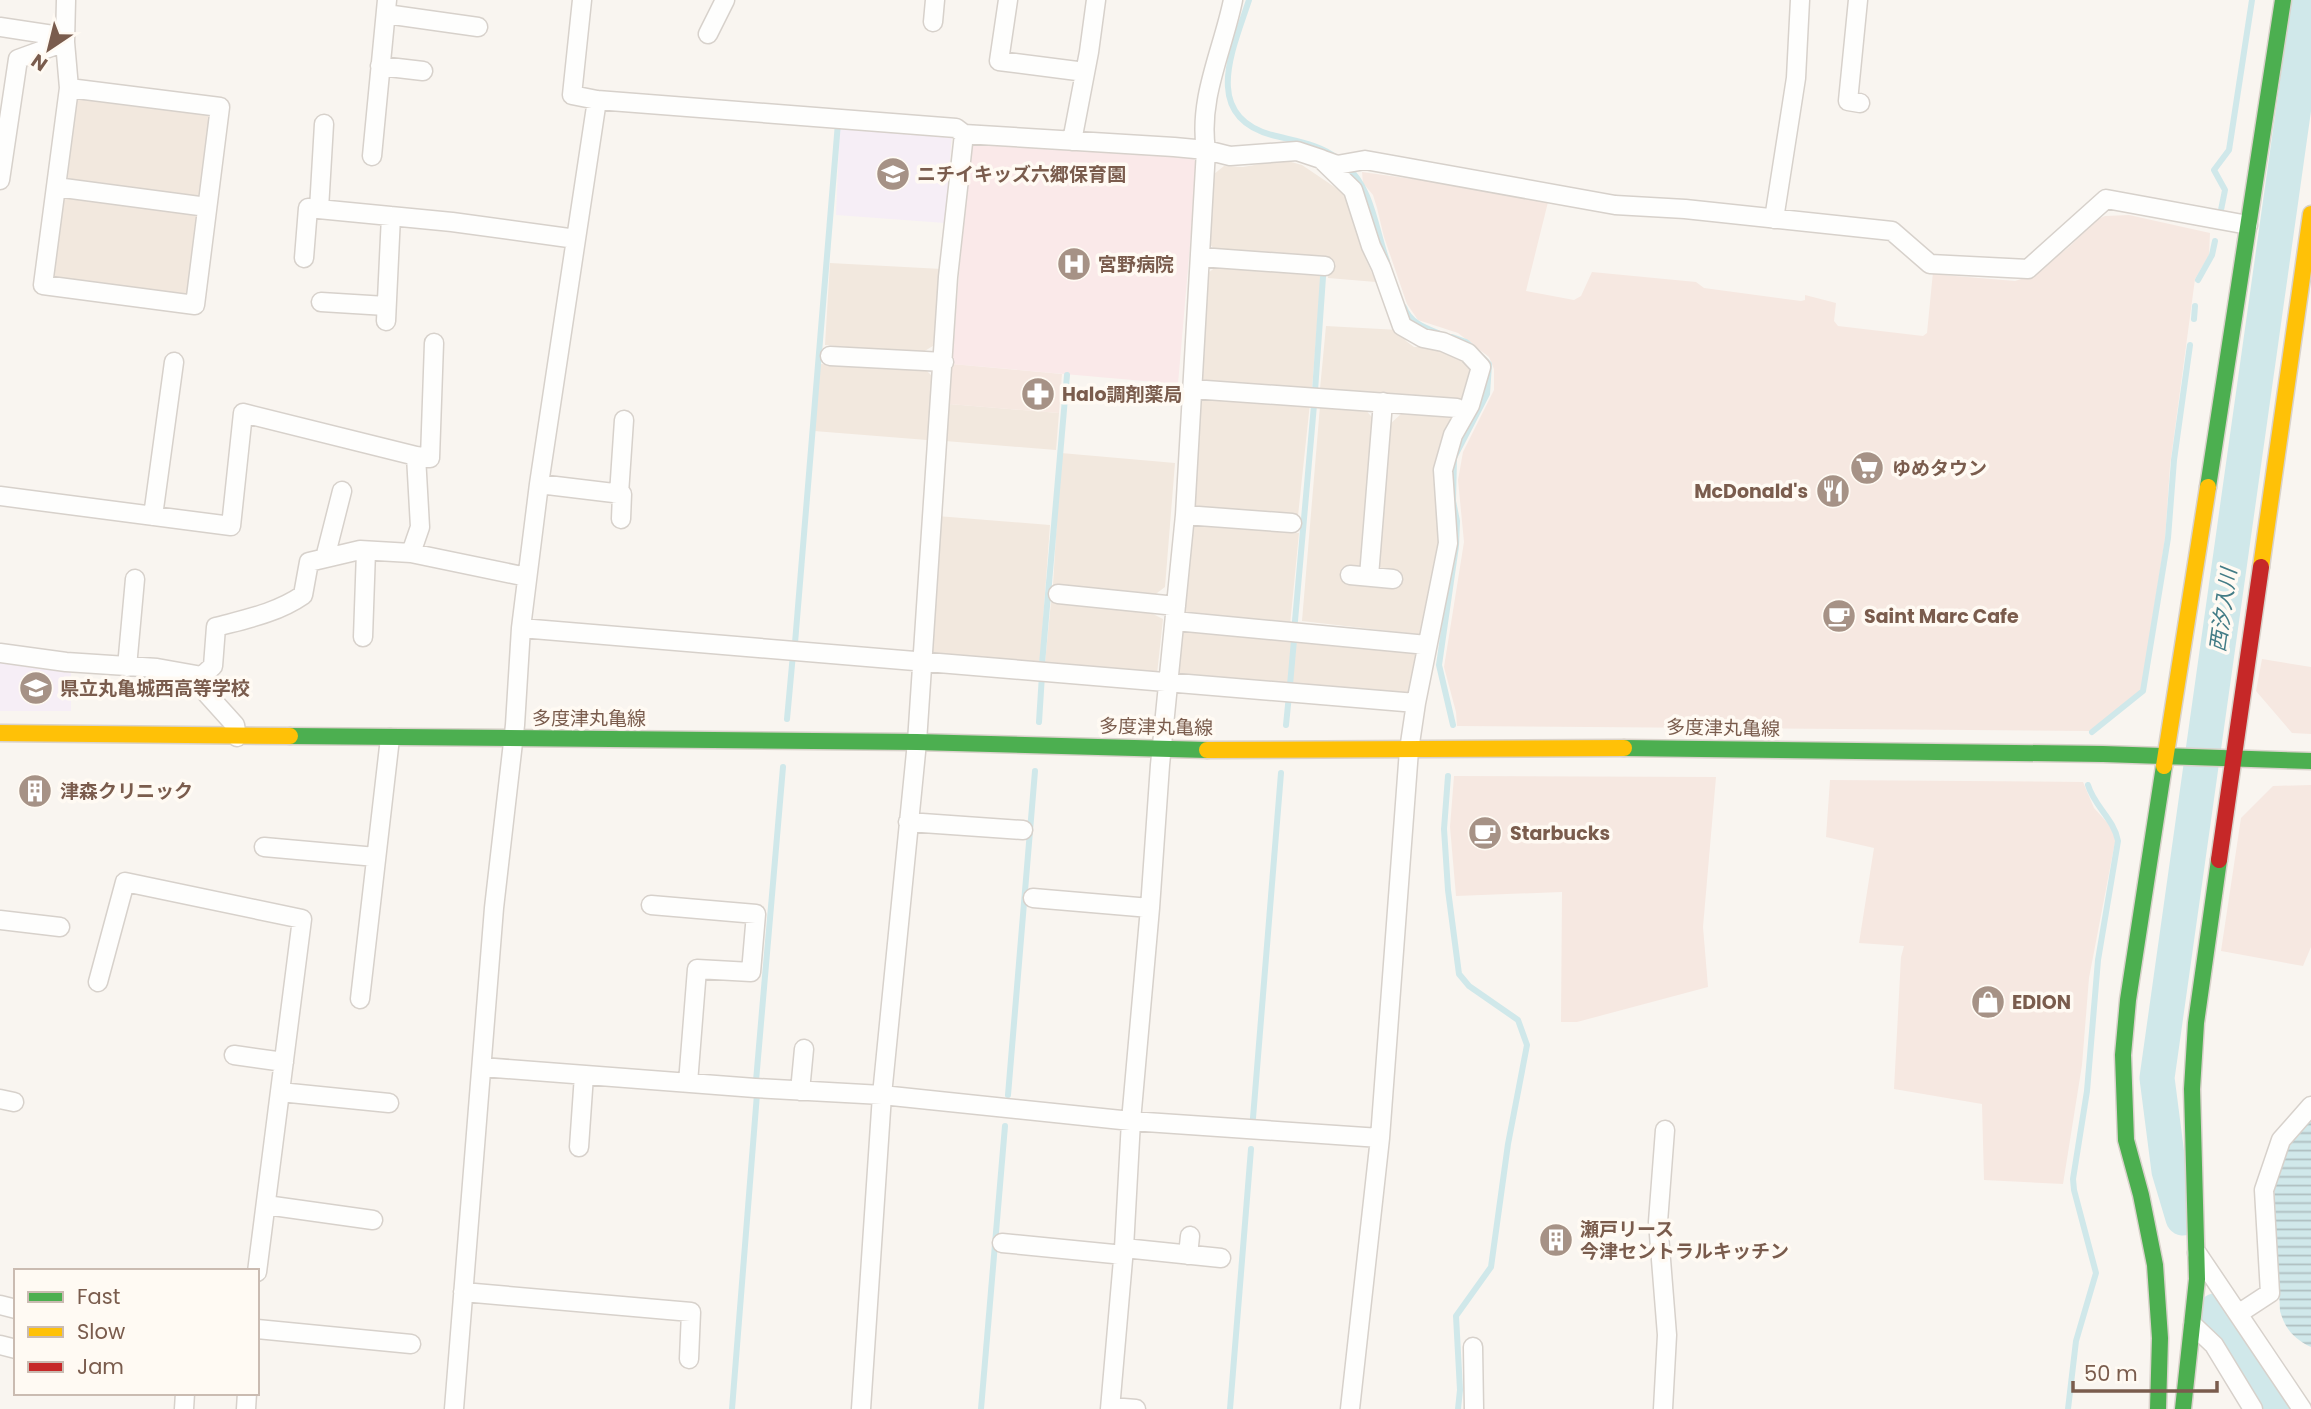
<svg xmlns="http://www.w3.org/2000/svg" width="2311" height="1409" font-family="Poppins,'Noto Sans JP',sans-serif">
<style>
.residential{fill:#f2e8de}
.commercial{fill:#f6e8e1}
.education{fill:#f6eef6}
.medical{fill:#fae9e9}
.water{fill:url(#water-rules)}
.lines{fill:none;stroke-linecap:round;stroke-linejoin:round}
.stream{stroke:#d0e8ea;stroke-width:6}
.river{stroke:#d0e8ea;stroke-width:35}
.street-casing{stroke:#d7d1cb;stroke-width:21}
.fast-casing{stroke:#d9d2cb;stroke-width:19}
.slow-casing{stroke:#d9d2cb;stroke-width:19}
.jam-casing{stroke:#d9d2cb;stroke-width:19}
.street{stroke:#fefefd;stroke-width:18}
.fast{stroke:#4caf50;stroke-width:16}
.slow{stroke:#ffc107;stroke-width:16}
.jam{stroke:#c62828;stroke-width:16}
.labels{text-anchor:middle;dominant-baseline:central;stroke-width:7;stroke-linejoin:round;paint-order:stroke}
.poi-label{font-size:19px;font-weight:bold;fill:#7a5c4d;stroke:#fffaf3;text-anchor:start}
.street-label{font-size:19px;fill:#7a5c4d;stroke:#fffaf3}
.water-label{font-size:21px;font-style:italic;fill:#437c86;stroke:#fffaf3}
</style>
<defs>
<pattern id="water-rules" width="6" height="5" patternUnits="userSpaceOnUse" patternTransform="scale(1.75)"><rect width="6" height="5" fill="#d0e8ea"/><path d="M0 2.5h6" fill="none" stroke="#aebfc0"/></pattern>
</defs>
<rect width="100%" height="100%" fill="#f9f5f0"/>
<!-- residential -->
<path class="residential" d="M78,96L211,114L201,196L199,198L65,178L75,99Z
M1284,160L1302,165L1345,194L1366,260L1376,282L1328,278L1329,260L1217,251L1208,243L1214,174L1224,166L1243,167Z
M65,195L197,214L199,217L189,296L54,279L51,277L62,197Z
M830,263L942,269L936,344L920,354L825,345Z
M1216,267L1321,276L1312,389L1207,383L1200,376L1205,275Z
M1326,326L1399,330L1406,341L1414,347H1431L1469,360L1476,371L1464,401L1320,389Z
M820,364L924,368L934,378L927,440L814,431Z
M1207,395L1310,403L1298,516L1195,507L1190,501L1198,404Z
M949,404L1059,413L1056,450L945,441Z
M1320,406L1364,408L1377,423L1366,569L1386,571L1378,566L1390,424L1401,414L1456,417L1443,546L1423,635L1302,621Z
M1061,453L1175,463L1165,587L1153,596L1053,585Z
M937,516L1050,525L1040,662L929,654Z
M1195,524L1299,533L1290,625L1186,614L1180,610L1188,532Z
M1051,602L1145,610L1163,619L1157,674L1045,663Z
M1184,632L1419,653L1407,697L1175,675L1177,639Z"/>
<!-- commercial -->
<path class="commercial" d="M1362,172L1549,198L1526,291L1574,300L1581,296L1592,272L1696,282L1704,288L1801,301L1805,300V295L1836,303L1834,321L1838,326L1923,336L1927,333L1933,272L1943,275L2015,281L2031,276L2069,247L2096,220L2105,216L2129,215L2210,233L2209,255L2195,279L2170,466L2165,539L2141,691L2089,731L1457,726L1456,712L1444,667L1464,542L1458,480L1463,452L1494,390V369L1489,357L1458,333L1418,320L1407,304L1384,237L1377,208L1373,195L1363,183Z
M952,364L1062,374L1059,413L949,404Z
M2262,659L2311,667V734L2292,733L2256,691Z
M1454,776L1716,777L1703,927L1708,987L1577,1022H1561L1562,892L1456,896L1450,827Z
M1830,780L2083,782L2094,808L2114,830L2115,842L2089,978L2082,1065L2063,1184L1984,1180L1982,1104L1894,1089L1901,957L1904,946L1859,943L1874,848L1826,837Z
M2311,785V947L2303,966L2221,951L2241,818L2273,786Z"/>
<!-- education -->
<path class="education" d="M840,122L952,133L945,223L836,215Z
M0,657L71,665V711H0Z"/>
<!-- medical -->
<path class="medical" d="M979,138L1193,158L1197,164L1178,384L952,364L969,147Z"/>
<!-- water -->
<path class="water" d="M2311,1108V1347C2294,1339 2285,1329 2280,1311L2274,1187L2284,1144Z"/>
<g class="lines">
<!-- stream -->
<path class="stream" d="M1249,0C1233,49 1201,116 1272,135C1294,141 1320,144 1338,159
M1346,166C1372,187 1376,231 1387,261
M2220,215L2225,190L2214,170L2229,150L2252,0
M2198,280L2212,255L2215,241
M1404,307C1410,322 1423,327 1438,333
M2194,319L2195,306
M1452,337L1466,342L1473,348
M1315,391L1323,277
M1295,621L1314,405
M795,643L838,123
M1042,664L1067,375
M1290,685L1294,640
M787,719L793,654
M1039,722L1042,675
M1286,725L1289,695
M1453,725L1439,665L1456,546L1457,521L1453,501L1454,458L1487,394L1489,364L1483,358
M2092,732L2143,691L2168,538L2174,460L2190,345
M1448,776L1444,829L1448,890L1459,974L1469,986L1518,1020L1527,1045L1508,1144L1491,1267L1456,1316L1460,1390L1458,1409
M756,1081L783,767
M1008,1095L1035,771
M1253,1118L1281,773
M732,1409L757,1094
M981,1409L1005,1126
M1230,1409L1251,1149
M2068,1409L2076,1341L2096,1273L2074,1190L2073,1179L2087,1091L2098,960L2118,841C2114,819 2094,806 2088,785"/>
<!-- river -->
<path class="river" d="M2183,1218L2169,1171L2157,1078L2309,0
M2215,1311L2280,1409"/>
<!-- street casing -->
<g class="street-casing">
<path id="street" d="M66,0L65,42L69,88L220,107L195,305L43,285L69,88
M582,0L572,95L597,100L956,128L964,134L1174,147L1206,150L1230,156L1297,151L1321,159L1353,190L1371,246L1381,267L1402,326L1423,338L1443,342L1468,353L1481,367L1470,405L1453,435L1443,470L1448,543L1416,703L1409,750L1380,1138L1350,1409
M1008,0L999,61L1085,72
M1858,0L1848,101L1860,103
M386,14L478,27
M933,22L935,0
M0,27L53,35L65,42
M708,34L725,0
M380,66L423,71
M1072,141L1089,52L1096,0
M372,156L387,0
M1323,160L1337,165L1365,160L1615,205L1685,209L1892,231L1930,264L2028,269L2106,199L2248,225
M0,180L18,59L65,42
M56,187L207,207
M319,209L324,124
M1774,219L1796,78L1800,0
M1200,257L1325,266
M304,258L308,208L452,222L576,239
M321,302L386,306
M386,321L391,216
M830,356L944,362
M1192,389L1457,408
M539,484L622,494L621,519
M619,494L624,420
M0,496L231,526L243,413L416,456
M1185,515L1292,523
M153,516L174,362
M411,553L420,527L416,456L430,458L434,343
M325,558L342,491
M1350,575L1393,579
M1369,576L1383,402
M1058,594L1176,606
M1175,621L1427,645
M521,628L1416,703
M363,637L366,551
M0,653L66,662L157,668L202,676L213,666L216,627C246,619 277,613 303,595L309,562L360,550L411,553L527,577
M127,667L135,579
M202,676L207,694L235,725L237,737
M908,822L1023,830
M264,847L376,857
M1033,898L1150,908
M651,905L756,914L751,972L697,969L688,1083
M0,920L60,927
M98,982L125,882L302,919L257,1272
M360,999L390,738
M234,1055L284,1062
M482,1067L755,1088L882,1095L1131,1121L1380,1138
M800,1091L804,1049
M280,1092L389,1103
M0,1099L14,1102
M579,1147L584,1075
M266,1205L373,1220
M1002,1243L1124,1255
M1124,1248L1221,1258
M2197,1253L2302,1409
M1188,1255L1190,1236
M463,1292L691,1312L689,1359
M0,1305L16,1309
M2238,1314L2270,1293L2264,1190L2281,1140L2311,1106
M2193,1325L2214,1345L2253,1409
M257,1329L411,1344
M0,1345L16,1349
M1473,1347L1474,1409
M1111,1407L1136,1409
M184,1409L185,1393
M246,1409L247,1393
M454,1409L494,908L515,725L521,628L539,484L597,100
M861,1409L882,1095L917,742L948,277L964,134
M1110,1409L1124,1248L1131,1121L1150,908L1160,765L1185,515L1206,150C1198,98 1223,50 1233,0
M1663,1409L1667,1335L1658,1222L1665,1130"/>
</g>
<!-- fast casing -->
<g class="fast-casing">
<path id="fast" d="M2208,487L2283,0
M290,736L917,742L1207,750
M1624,748L2103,754L2311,761
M2158,1409L2160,1338L2155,1265L2141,1195L2126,1140L2123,1055L2128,1000L2164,766
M2183,1409L2197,1279L2192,1089L2196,1023L2219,860"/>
</g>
<!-- slow casing -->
<g class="slow-casing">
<path id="slow" d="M2261,567L2311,214
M0,733L290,736
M1207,750L1624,748
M2164,766L2208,487"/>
</g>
<!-- jam casing -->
<g class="jam-casing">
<path id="jam" d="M2219,860L2261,567"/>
</g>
<!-- street -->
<use href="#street" class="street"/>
<!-- fast -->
<use href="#fast" class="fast"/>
<!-- slow -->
<use href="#slow" class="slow"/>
<!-- jam -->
<use href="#jam" class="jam"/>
</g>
<!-- icons -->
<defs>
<g id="school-disc" transform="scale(1.75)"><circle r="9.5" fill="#a69286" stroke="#fffaf3"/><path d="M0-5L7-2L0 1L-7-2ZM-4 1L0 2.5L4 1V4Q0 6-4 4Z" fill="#fff"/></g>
<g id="hospital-disc" transform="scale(1.75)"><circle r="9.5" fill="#a69286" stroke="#fffaf3"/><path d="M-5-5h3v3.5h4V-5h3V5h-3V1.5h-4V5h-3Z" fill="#fff"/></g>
<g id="pharmacy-disc" transform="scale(1.75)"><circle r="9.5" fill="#a69286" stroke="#fffaf3"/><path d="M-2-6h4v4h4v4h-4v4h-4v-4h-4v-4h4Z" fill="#fff"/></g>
<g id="supermarket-disc" transform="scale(1.75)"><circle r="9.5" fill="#a69286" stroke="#fffaf3"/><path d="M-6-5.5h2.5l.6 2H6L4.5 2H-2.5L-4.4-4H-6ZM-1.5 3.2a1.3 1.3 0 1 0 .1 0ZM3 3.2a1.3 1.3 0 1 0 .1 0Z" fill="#fff"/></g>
<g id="restaurant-disc" transform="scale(1.75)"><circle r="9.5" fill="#a69286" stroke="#fffaf3"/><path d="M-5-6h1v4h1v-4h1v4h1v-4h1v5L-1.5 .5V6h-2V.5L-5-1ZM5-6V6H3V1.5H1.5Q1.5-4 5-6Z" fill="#fff"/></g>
<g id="cafe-disc" transform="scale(1.75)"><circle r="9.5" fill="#a69286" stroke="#fffaf3"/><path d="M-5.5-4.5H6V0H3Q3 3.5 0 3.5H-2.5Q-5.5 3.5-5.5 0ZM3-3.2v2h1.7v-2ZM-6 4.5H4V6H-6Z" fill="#fff"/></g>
<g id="building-disc" transform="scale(1.75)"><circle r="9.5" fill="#a69286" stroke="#fffaf3"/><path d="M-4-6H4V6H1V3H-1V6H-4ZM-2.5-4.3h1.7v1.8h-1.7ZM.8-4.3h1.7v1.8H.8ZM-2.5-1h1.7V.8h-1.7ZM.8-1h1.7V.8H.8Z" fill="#fff"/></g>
<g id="shop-disc" transform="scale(1.75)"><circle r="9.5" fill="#a69286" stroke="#fffaf3"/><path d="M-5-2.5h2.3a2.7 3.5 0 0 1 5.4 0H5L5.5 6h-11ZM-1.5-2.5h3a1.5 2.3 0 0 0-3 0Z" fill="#fff"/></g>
</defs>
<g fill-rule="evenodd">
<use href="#school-disc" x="893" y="174"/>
<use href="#hospital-disc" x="1074" y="264"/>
<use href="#pharmacy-disc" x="1038" y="394"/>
<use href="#supermarket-disc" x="1867" y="468"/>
<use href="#restaurant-disc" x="1833" y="491"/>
<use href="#cafe-disc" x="1839" y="616"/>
<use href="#school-disc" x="36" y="688"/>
<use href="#building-disc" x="35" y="791"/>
<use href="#cafe-disc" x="1485" y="833"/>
<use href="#shop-disc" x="1988" y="1002"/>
<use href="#building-disc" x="1556" y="1240"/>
</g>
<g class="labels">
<!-- poi labels -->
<g class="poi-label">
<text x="917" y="174">ニチイキッズ六郷保育園</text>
<text x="1098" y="264">宮野病院</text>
<text x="1062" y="394">Halo調剤薬局</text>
<text x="1892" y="468">ゆめタウン</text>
<text x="1808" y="491" text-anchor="end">McDonald's</text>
<text x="1864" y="616">Saint Marc Cafe</text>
<text x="60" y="688">県立丸亀城西高等学校</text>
<text x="60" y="791">津森クリニック</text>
<text x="1510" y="833">Starbucks</text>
<text x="2012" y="1002">EDION</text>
<text x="1580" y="1229">瀬戸リース<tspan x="1580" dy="22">今津セントラルキッチン</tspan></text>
</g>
<!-- street labels -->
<g class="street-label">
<text x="589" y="718">多度津丸亀線</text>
<text transform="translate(1156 727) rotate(1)">多度津丸亀線</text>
<text transform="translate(1723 728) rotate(1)">多度津丸亀線</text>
</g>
<!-- water labels -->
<g class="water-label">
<text transform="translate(2223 610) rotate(-82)">西汐入川</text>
</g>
</g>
<!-- legend -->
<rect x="14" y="1269" width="245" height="126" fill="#fffaf3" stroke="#cabbb1" stroke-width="2"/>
<rect x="28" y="1292" width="35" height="10" fill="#4caf50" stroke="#cabbb1" stroke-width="2"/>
<text x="77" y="1304" font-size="21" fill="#7a5c4d">Fast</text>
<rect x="28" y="1327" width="35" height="10" fill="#ffc107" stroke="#cabbb1" stroke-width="2"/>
<text x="77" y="1339" font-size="21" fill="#7a5c4d">Slow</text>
<rect x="28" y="1362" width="35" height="10" fill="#c62828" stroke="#cabbb1" stroke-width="2"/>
<text x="77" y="1374" font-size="21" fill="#7a5c4d">Jam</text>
<!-- north arrow -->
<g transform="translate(49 49) rotate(215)" stroke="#fffaf3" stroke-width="5" paint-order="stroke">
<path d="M0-5L12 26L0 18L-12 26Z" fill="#7a5c4d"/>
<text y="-10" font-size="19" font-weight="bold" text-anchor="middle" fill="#7a5c4d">N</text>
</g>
<!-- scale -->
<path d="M2073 1381v10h144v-10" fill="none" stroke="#7a5c4d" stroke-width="3.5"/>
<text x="2084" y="1381" font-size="21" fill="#7a5c4d" stroke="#fffaf3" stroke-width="5" paint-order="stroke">50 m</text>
</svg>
